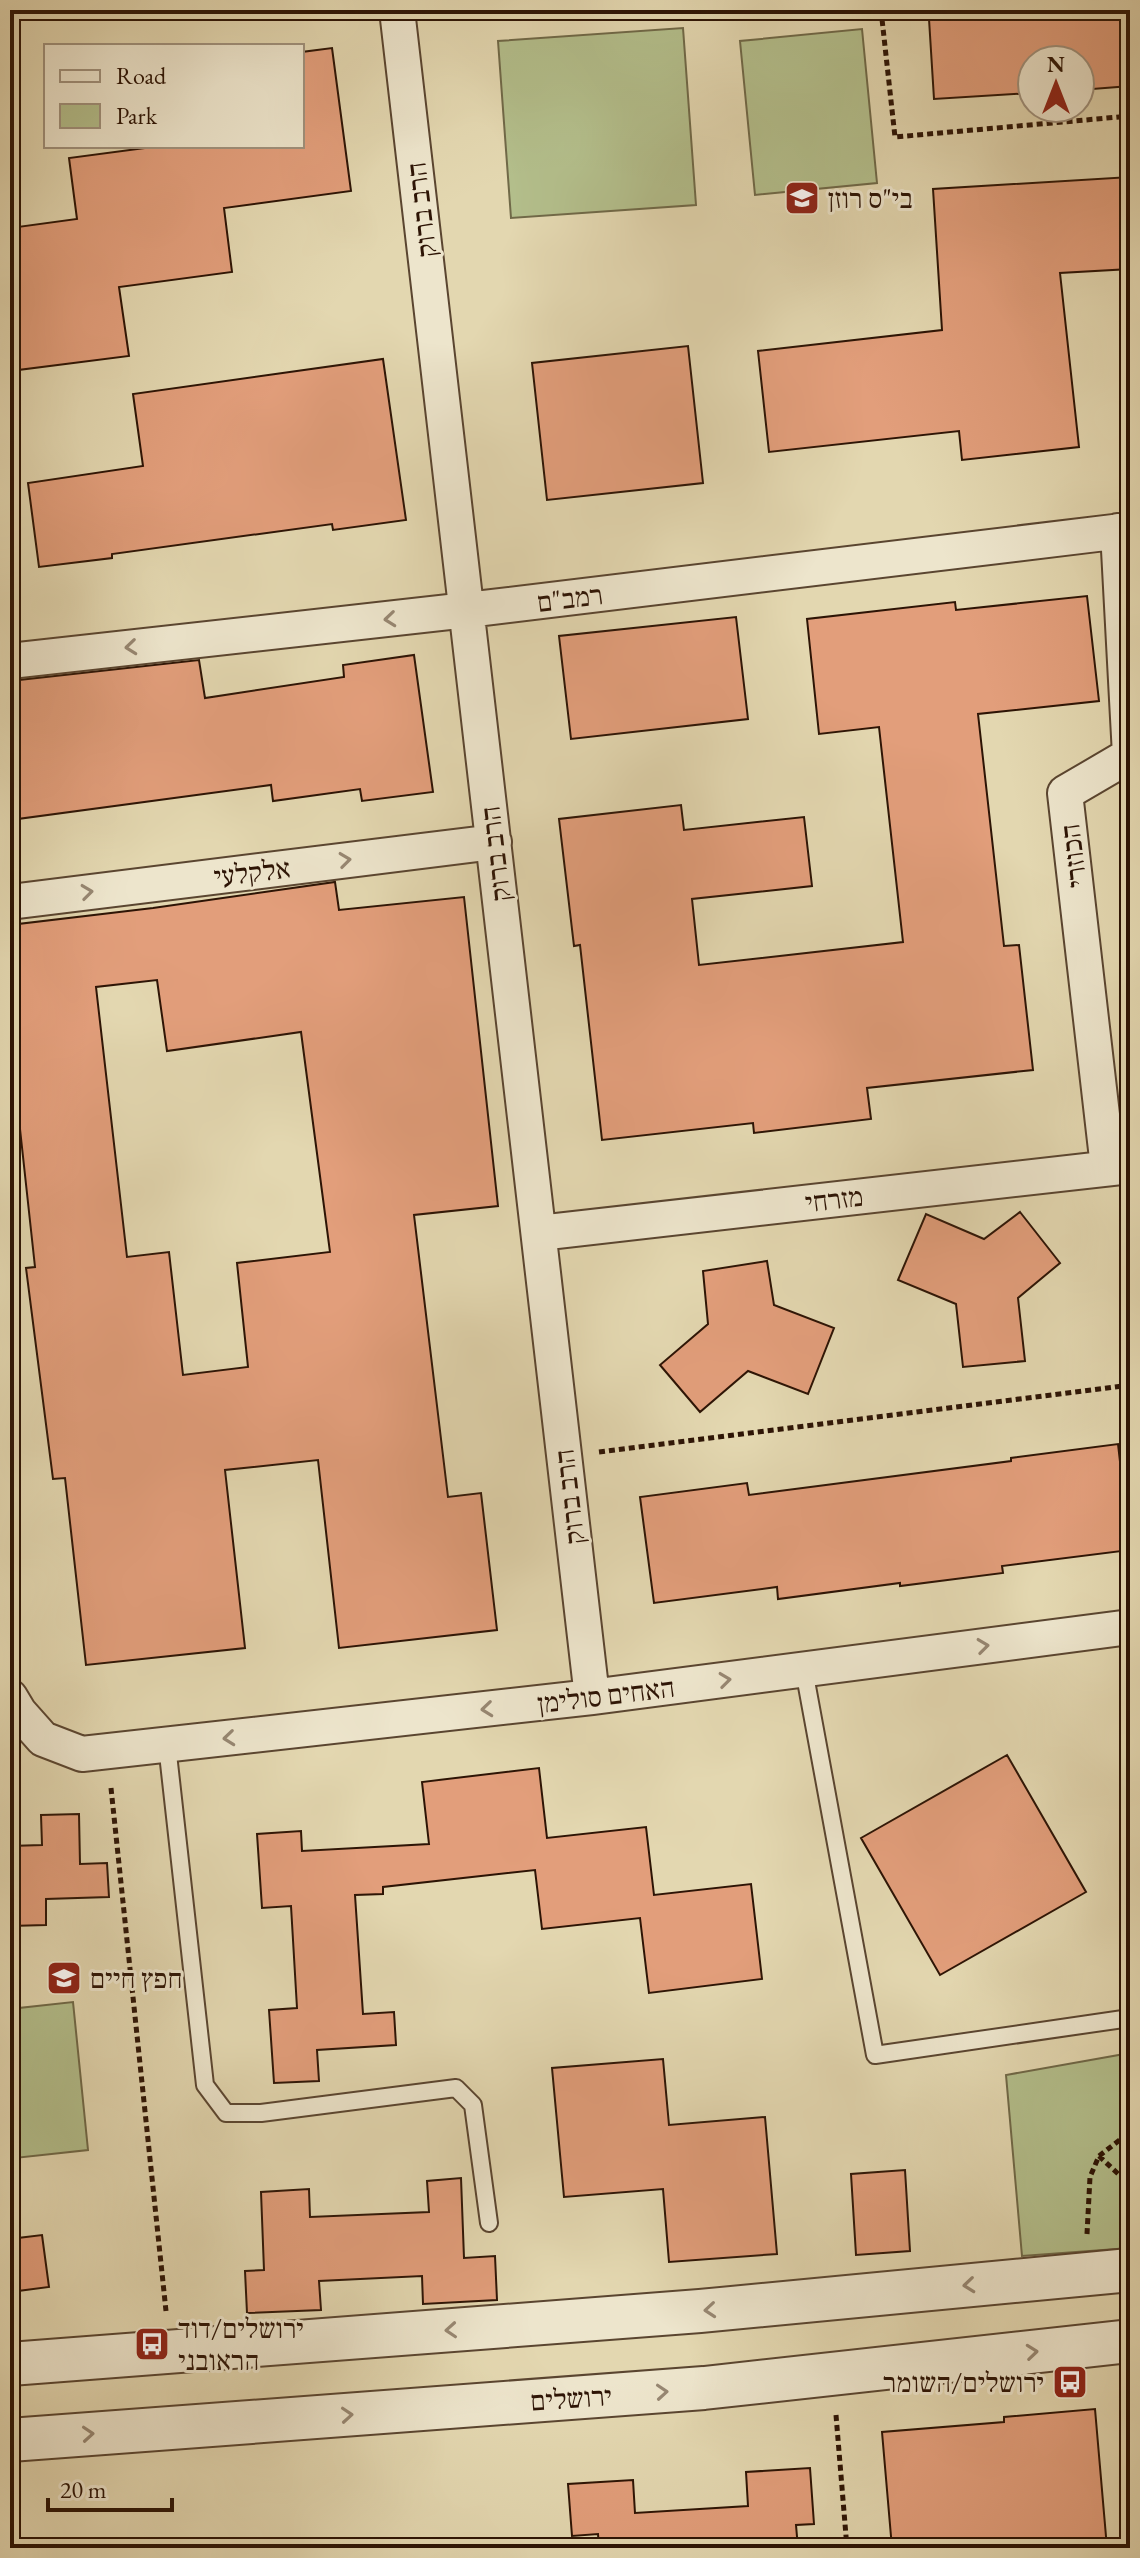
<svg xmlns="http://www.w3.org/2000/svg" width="1140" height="2558" font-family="'EB Garamond','Frank Ruhl Libre',serif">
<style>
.green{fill:#b3be8b;stroke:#706948;stroke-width:2}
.building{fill:#e29e7b;stroke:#2d1405;stroke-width:2;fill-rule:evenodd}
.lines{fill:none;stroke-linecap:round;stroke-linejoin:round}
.service-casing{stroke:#5a4530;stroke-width:20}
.minor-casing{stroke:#5a4530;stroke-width:38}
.tertiary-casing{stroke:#5a4530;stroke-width:46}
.path{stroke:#2d1405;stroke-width:5;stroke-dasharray:6 4;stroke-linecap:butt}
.service{stroke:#ede5cc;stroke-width:16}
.minor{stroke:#ede5cc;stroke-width:34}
.tertiary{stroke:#ede5cc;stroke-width:42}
.oneway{stroke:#978772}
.labels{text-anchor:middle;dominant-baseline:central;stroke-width:6;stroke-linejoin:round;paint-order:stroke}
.poi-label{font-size:28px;fill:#2d1405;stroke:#ede5cc;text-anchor:start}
.street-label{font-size:28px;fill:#2d1405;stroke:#ede5cc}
</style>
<rect width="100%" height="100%" fill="#e3d7b0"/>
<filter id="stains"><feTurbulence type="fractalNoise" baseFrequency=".0025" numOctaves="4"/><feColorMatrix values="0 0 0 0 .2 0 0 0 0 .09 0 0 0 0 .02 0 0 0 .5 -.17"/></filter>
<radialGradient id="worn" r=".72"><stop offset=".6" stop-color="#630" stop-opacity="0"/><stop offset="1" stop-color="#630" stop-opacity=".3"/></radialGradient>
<!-- green -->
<path class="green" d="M683,28L696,205L511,218L498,41Z
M862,29L877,183L755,195L740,41Z
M73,2002L88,2150L15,2158L10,2104V2009Z
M1130,2053V2248L1022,2256L1006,2075Z"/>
<!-- building -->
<path class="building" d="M1077,10H1129L1130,86L1080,90V60H1032V93L934,99L929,19Z
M332,48L351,191L224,208L232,272L119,287L129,356L10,371V228L77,219L69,158L160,146H302V52Z
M1130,177V269L1060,273L1079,447L962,460L959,431L769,452L758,351L942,330L933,189Z
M688,346L703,483L547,500L532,363Z
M383,359L406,520L333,530L332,524L112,554V558L39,567L28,483L143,466L133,394Z
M1087,596L1099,701L978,714L1004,946L1019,945L1033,1070L867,1088L871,1119L754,1133L753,1123L602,1140L580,945L574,946L559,819L681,805L684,830L804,817L812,886L692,899L699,965L903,942L879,727L819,734L807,619L955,602L956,610Z
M736,617L748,719L571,739L559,636Z
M414,655L433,792L362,801L360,789L273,801L271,785L10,820V681L199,660L205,698L344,677L343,665Z
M335,882L339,910L464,897L498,1206L414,1215L448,1497L481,1493L497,1630L339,1648L318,1460L225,1470L245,1648L86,1665L65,1478L53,1479L26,1268L35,1267L10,1037V925L153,908ZM157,980L167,1051L301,1032L330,1252L237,1263L248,1367L183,1375L169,1252L127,1257L96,987Z
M1020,1212L1060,1263L1018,1298L1025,1361L963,1367L956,1304L898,1280L926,1214L984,1239Z
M767,1261L774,1305L834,1328L808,1394L748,1371L700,1412L660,1365L708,1324L703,1271Z
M1118,1444L1130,1550L1002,1566L1003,1573L900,1586V1583L778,1599L777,1587L654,1603L640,1497L747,1483L749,1495L1011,1461V1458Z
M1007,1755L1086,1892L940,1975L861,1838Z
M539,1768L547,1838L646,1827L654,1895L751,1884L762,1979L649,1993L640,1918L542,1929L535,1870L383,1887V1894L355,1895L363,2014L394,2012L396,2045L317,2050L319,2081L274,2083L269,2010L297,2008L291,1906L262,1908L257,1834L301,1831L302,1851L429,1844L422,1782Z
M79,1814L80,1864L107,1863L109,1897L46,1899V1925L10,1926V1846L42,1845L41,1815Z
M663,2059L669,2125L765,2117L777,2254L669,2262L663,2189L564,2197L552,2068Z
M905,2170L910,2251L856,2255L851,2174Z
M461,2178L464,2258L495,2256L497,2300L423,2304L422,2276L319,2281L321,2310L247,2313L245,2271L264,2270L261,2192L309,2189L310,2217L429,2212L427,2181Z
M42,2235L49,2287L10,2292V2239Z
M1095,2409L1107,2548H892L882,2432L1004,2422V2417Z
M810,2468L814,2524L796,2525L798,2548H599L598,2534L572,2536L568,2484L633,2480L635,2513L748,2506L746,2472Z"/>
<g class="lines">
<!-- service casing -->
<g class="service-casing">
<path id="service" d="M804,1670L875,2055L1130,2018
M167,1745L205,2085L226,2113H261L456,2088L473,2105L489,2223"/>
</g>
<!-- minor casing -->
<g class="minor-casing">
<path id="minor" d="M397,10L592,1697
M10,661L467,610L1130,530
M10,902L494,842
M1108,1167L1065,793L1130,755L1118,531
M539,1233L1130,1166
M10,1697L19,1712L43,1739L82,1754L592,1697L1130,1627"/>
</g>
<!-- tertiary casing -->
<g class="tertiary-casing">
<path id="tertiary" d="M10,2364L700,2311L1130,2270
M10,2440L704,2388L1130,2341"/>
</g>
<!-- path -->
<path class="path" d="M881,10L895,137L1130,116
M599,1452L1130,1385
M111,1788L166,2311
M1099,2156L1130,2185
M1087,2234L1090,2177L1099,2156L1130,2132
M836,2415L847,2548"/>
<!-- service -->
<use href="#service" class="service"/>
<!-- minor -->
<use href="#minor" class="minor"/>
<!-- tertiary -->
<use href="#tertiary" class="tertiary"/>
</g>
<!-- one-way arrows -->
<defs><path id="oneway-chevron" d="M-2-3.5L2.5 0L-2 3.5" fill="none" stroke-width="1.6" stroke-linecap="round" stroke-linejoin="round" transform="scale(2)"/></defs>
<g class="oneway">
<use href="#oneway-chevron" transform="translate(390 619) rotate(174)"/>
<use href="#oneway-chevron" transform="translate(131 647) rotate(174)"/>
<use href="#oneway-chevron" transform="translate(345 860) rotate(-7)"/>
<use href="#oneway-chevron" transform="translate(87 892) rotate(-7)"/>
<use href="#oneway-chevron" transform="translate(983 1646) rotate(-7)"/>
<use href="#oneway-chevron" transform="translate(725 1680) rotate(-7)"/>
<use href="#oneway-chevron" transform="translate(487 1709) rotate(174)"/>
<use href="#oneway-chevron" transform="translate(229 1738) rotate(174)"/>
<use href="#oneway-chevron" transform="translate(969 2285) rotate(174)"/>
<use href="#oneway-chevron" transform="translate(710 2310) rotate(175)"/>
<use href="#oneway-chevron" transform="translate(451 2330) rotate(176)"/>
<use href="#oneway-chevron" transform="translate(1032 2352) rotate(-6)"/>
<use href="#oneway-chevron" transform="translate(662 2392) rotate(-4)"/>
<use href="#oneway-chevron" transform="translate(347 2415) rotate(-4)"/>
<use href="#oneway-chevron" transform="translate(88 2434) rotate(-4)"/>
</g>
<!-- icons -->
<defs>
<g id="school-square" transform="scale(1.8)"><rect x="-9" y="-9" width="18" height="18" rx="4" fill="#8f2418" stroke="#ede5cc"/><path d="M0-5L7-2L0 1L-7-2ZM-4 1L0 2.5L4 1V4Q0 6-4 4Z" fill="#fff"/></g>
<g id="bus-square" transform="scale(1.8)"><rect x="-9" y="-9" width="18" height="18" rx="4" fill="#8f2418" stroke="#ede5cc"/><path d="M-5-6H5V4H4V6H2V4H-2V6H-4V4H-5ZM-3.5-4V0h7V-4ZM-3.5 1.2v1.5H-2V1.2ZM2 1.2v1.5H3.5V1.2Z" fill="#fff"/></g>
</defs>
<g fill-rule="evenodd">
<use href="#school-square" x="802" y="198"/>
<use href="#school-square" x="64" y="1978"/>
<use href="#bus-square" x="152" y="2344"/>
<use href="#bus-square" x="1070" y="2382"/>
</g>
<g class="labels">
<!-- poi labels -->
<g class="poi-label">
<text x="828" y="198">בי"ס רוזן</text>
<text x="90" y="1978">חפץ חיים</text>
<text x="178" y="2328">ירושלים/דוד<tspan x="178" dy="32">הראובני</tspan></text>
<text x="1044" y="2382" text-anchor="end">ירושלים/השומר</text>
</g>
<!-- street labels -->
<g class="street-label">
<text transform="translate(421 210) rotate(-97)">הרב ברוק</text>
<text transform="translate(570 598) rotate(-7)">רמב"ם</text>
<text transform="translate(495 854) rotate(-97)">הרב ברוק</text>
<text transform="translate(1073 856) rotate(-97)">הכוזרי</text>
<text transform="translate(252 872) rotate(-7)">אלקלעי</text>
<text transform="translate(834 1199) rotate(-7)">מזרחי</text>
<text transform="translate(569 1497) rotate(-97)">הרב ברוק</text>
<text transform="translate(606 1695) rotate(-7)">האחים סולימן</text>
<text transform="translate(571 2398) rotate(-4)">ירושלים</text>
</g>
</g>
<!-- margin -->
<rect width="1140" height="2558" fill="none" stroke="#e3d7b0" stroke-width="40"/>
<rect x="12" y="12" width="1116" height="2534" fill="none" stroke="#2d1405" stroke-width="4"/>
<rect x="20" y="20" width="1100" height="2518" fill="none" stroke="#2d1405" stroke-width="2"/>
<!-- legend -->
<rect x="44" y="44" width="260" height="104" fill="#ede5cc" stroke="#a0917c" stroke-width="2"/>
<rect x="60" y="70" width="40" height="12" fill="#ede5cc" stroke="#a0917c" stroke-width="2"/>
<text x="116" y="84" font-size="24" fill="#2d1405">Road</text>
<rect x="60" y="104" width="40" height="24" fill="#b3be8b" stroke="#a0917c" stroke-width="2"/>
<text x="116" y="124" font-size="24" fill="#2d1405">Park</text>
<!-- north arrow -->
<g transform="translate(1056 84)"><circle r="38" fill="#ede5cc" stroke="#a0917c" stroke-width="2"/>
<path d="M0-6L14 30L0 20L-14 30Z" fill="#8f2418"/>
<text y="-12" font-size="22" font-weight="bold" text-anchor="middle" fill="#2d1405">N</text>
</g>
<!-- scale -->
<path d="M48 2498v12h124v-12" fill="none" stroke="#2d1405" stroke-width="4"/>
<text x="60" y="2498" font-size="24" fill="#2d1405" stroke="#ede5cc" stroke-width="6" paint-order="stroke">20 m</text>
<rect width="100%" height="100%" filter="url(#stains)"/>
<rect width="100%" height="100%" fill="url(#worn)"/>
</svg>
